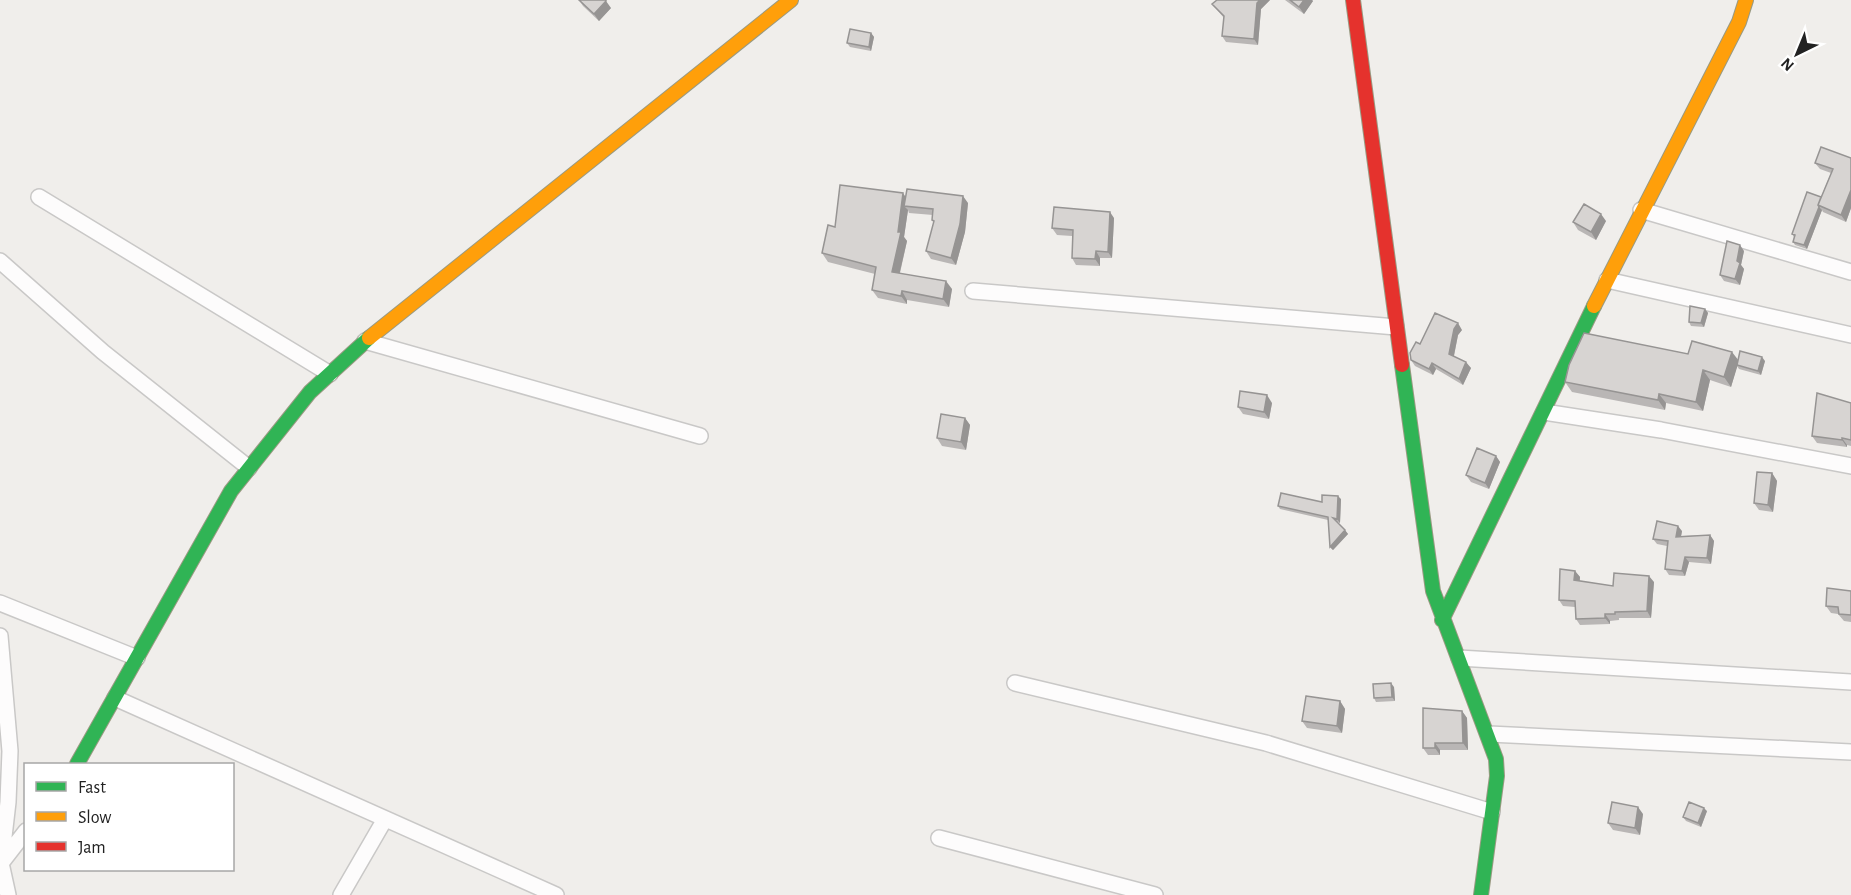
<svg xmlns="http://www.w3.org/2000/svg" width="1851" height="895" font-family="'Alegreya Sans',sans-serif">
<style>
.lines{fill:none;stroke-linecap:round;stroke-linejoin:round}
.street-casing{stroke:#c9c8c7;stroke-width:18}
.fast-casing{stroke:#999a82;stroke-width:16}
.slow-casing{stroke:#999a82;stroke-width:16}
.jam-casing{stroke:#999a82;stroke-width:16}
.street{stroke:#fdfcfc;stroke-width:15}
.fast{stroke:#30b455;stroke-width:14}
.slow{stroke:#ff9f0a;stroke-width:14}
.jam{stroke:#e5322d;stroke-width:14}
.wall{fill:#b9b6b5}
.shaded-wall{fill:#969493}
.building{fill:#d7d4d2;stroke:#969493;stroke-width:1.5}
</style>
<rect width="100%" height="100%" fill="#f0eeeb"/>
<g class="lines">
<!-- street casing -->
<g class="street-casing">
<path id="street" d="M39,197L330,374
M1641,210L1851,272
M0,261L103,352L249,468
M1607,280L1851,335
M973,291L1396,327
M365,341L700,436
M1544,412L1661,430L1851,466
M0,603L137,658
M0,636L10,751L8,802L1,863L8,895
M1459,658L1851,682
M1015,683L1266,743L1492,812
M115,698L556,895
M1489,734L1851,752
M939,838L1155,895
M2,862L26,831
M341,895L385,819"/>
</g>
<!-- fast casing -->
<g class="fast-casing">
<path id="fast" d="M1402,365L1433,591L1496,759L1497,776L1481,895
M1442,620L1594,306
M77,764L231,491L310,392L369,338"/>
</g>
<!-- slow casing -->
<g class="slow-casing">
<path id="slow" d="M1594,306L1739,22L1746,0
M369,338L791,0"/>
</g>
<!-- jam casing -->
<g class="jam-casing">
<path id="jam" d="M1353,0L1402,365"/>
</g>
<!-- street -->
<use href="#street" class="street"/>
<!-- fast -->
<use href="#fast" class="fast"/>
<!-- slow -->
<use href="#slow" class="slow"/>
<!-- jam -->
<use href="#jam" class="jam"/>
</g>
<!-- wall -->
<path class="wall" d="M579,0L611,8L599,21L583,6Z
M1217,0H1270L1261,9L1258,45L1226,42L1222,36L1224,18L1212,4Z
M1285,0H1312L1313,1L1304,14Z
M871,33L874,37L871,51L850,47L847,43Z
M1851,158V208L1846,222L1823,212L1822,210L1807,249L1795,245L1793,242L1794,237L1792,234L1821,197L1831,173L1820,169L1815,163Z
M905,197L968,203L965,232L956,265L931,259L926,251L934,223L932,220L933,215L909,213L908,210L904,237L907,241L900,273L952,289L949,307L907,300V304L878,298L872,290L875,274L828,262L822,253L835,227Z
M1114,218L1112,258H1100V266L1076,265L1072,258V236L1057,235L1052,228Z
M1606,221L1596,240L1578,230L1573,222Z
M1744,251L1741,265L1744,269L1740,285L1724,281L1720,275Z
M1705,309L1708,313L1704,327L1691,326L1689,322Z
M1462,330L1458,335L1454,356L1471,368L1463,385L1436,369L1433,375L1415,366L1411,360L1420,344Z
M1688,354L1738,360L1765,361L1761,375L1739,369L1737,366L1731,387L1710,380L1703,411L1666,403L1665,410L1572,392L1565,382Z
M1272,403L1269,419L1243,414L1238,407Z
M1851,403V446L1847,445V447L1817,443L1812,436Z
M965,418L970,425L966,450L942,446L937,438Z
M1496,456L1500,462L1489,489L1471,482L1466,475Z
M1772,473L1777,481L1773,512L1759,510L1754,503Z
M1341,499L1340,523L1337,522L1348,534L1333,550L1330,547L1328,520L1280,509L1278,506L1322,502Z
M1682,531L1681,536L1710,535L1714,541L1711,564L1689,562L1685,576L1669,575L1665,569L1667,546L1657,544L1653,539Z
M1575,571L1580,577V581L1613,586L1654,582L1651,618H1619V620L1610,621V624L1580,625L1576,619L1575,607L1563,606L1559,600Z
M1851,591V622L1844,621L1838,614L1831,613L1826,606Z
M1394,687L1395,701L1376,702L1374,698Z
M1340,701L1345,709L1342,733L1307,728L1302,721Z
M1462,711L1467,718L1468,750H1440V755H1428L1423,748Z
M1707,811L1701,827L1686,821L1683,817Z
M1643,814L1640,835L1613,830L1608,823Z"/>
<!-- shaded-wall -->
<path class="shaded-wall" d="M1260,0H1270L1261,9L1258,45L1254,39L1257,3Z
M1304,0H1312L1313,1L1304,14L1299,7Z
M606,1L611,8L599,21L594,14Z
M871,33L874,37L871,51L869,47Z
M1851,190V208L1846,222L1841,215Z
M903,193L909,202L904,206L908,210L904,237L907,241L898,280L892,272Z
M963,196L968,203L965,232L956,265L951,258Z
M1819,207L1822,210L1807,249L1804,245Z
M1110,212L1114,218L1112,258L1108,252Z
M1601,214L1606,221L1596,240L1591,232Z
M1740,245L1744,251L1741,265L1744,269L1740,285L1735,279L1737,261Z
M1096,251L1100,258V266L1095,259Z
M946,281L952,289L949,307L943,299Z
M902,291L907,300V304L901,296Z
M1705,309L1708,313L1704,327L1701,323Z
M1458,323L1462,330L1458,335L1453,360L1449,354L1454,329Z
M1732,352L1739,361L1731,387L1724,377Z
M1762,357L1765,361L1761,375L1758,371Z
M1466,362L1471,368L1463,385L1459,379Z
M1432,363L1436,369L1433,375L1429,369Z
M1703,370L1710,380L1703,411L1696,402Z
M1659,394L1666,403L1665,410L1658,400Z
M1267,395L1272,403L1269,419L1264,412Z
M965,418L970,425L966,450L961,442Z
M1842,438L1847,445V447L1842,440Z
M1496,456L1500,462L1489,489L1485,483Z
M1772,473L1777,481L1773,512L1768,505Z
M1338,496L1341,499L1340,523L1337,519Z
M1678,526L1682,531L1680,542L1676,537Z
M1345,530L1348,534L1333,550L1330,547Z
M1710,535L1714,541L1711,564L1707,558Z
M1685,557L1689,562L1685,576L1682,571Z
M1575,571L1580,577L1579,586L1574,580Z
M1649,576L1654,582L1651,618L1647,611Z
M1605,614L1610,621V624L1605,618Z
M1391,683L1394,687L1395,701L1392,697Z
M1340,701L1345,709L1342,733L1337,726Z
M1462,711L1467,718L1468,750L1463,743Z
M1435,743L1440,750V755L1435,748Z
M1638,807L1643,814L1640,835L1635,828Z
M1704,808L1707,811L1701,827L1698,823Z"/>
<!-- building -->
<path class="building" d="M579,0H606V1L594,14Z
M1217,0H1260L1257,3L1254,39L1222,36L1224,16L1212,4Z
M1290,0H1304L1299,7Z
M850,29L871,33L869,47L847,43Z
M1821,147L1851,158V190L1841,215L1818,205L1833,169L1815,163Z
M840,185L903,193L898,232H901L892,272L946,281L943,299L902,291L901,296L872,290L876,267L822,253L828,225L835,227Z
M907,189L963,196L960,224L951,258L926,251L934,221L932,220L933,209L904,206Z
M1807,192L1821,197L1818,205L1819,207L1804,245L1793,242L1795,235L1792,234Z
M1584,204L1601,214L1591,232L1573,222Z
M1054,207L1110,212L1108,252L1096,251L1095,259L1072,258L1073,230L1052,228Z
M1727,241L1740,245L1737,261L1740,263L1735,279L1720,275Z
M1690,306L1705,309L1701,323L1689,322Z
M1435,313L1458,323L1454,329L1449,354L1466,362L1459,379L1432,363L1429,369L1411,360L1410,353L1416,342L1420,344Z
M1584,333L1688,354L1692,341L1732,352L1724,377L1703,370L1696,402L1659,394L1658,400L1565,382L1569,365Z
M1740,351L1762,357L1758,371L1737,365Z
M1240,391L1267,395L1264,412L1238,407Z
M1817,393L1851,403V440L1842,438V440L1812,436Z
M941,414L965,418L961,442L937,438Z
M1477,448L1496,456L1485,483L1466,475Z
M1757,472L1772,473L1768,505L1754,503Z
M1281,493L1322,502V495L1338,496L1337,519L1333,518L1345,530L1330,547L1328,517L1278,506Z
M1657,521L1678,526L1676,537L1710,535L1707,558L1685,557L1682,571L1665,569L1668,541L1653,539Z
M1560,569L1575,571L1574,580L1613,586L1614,573L1649,576L1647,611L1615,612V614H1605V618L1576,619L1575,601L1559,600Z
M1827,588L1851,591V615L1839,614L1838,607L1826,606Z
M1391,683L1392,697L1374,698L1373,684Z
M1306,696L1340,701L1337,726L1302,721Z
M1423,708L1462,711L1463,743H1435V748H1423Z
M1612,802L1638,807L1635,828L1608,823Z
M1689,802L1704,808L1698,823L1683,817Z"/>
<!-- legend -->
<rect x="24" y="763" width="210" height="108" fill="#ffffff" stroke="#a7a7a7" stroke-width="1.5"/>
<rect x="36" y="782" width="30" height="9" fill="#30b455" stroke="#a7a7a7" stroke-width="1.5"/>
<text x="78" y="793" font-size="18" fill="#222222">Fast</text>
<rect x="36" y="812" width="30" height="9" fill="#ff9f0a" stroke="#a7a7a7" stroke-width="1.5"/>
<text x="78" y="823" font-size="18" fill="#222222">Slow</text>
<rect x="36" y="842" width="30" height="9" fill="#e5322d" stroke="#a7a7a7" stroke-width="1.5"/>
<text x="78" y="853" font-size="18" fill="#222222">Jam</text>
<!-- north arrow -->
<g transform="translate(1797 54) rotate(223)" stroke="#ffffff" stroke-width="4.5" paint-order="stroke">
<path d="M0-4.5L10 22L0 15L-10 22Z" fill="#222222"/>
<text y="-9" font-size="16" font-weight="bold" text-anchor="middle" fill="#222222">N</text>
</g>
</svg>
